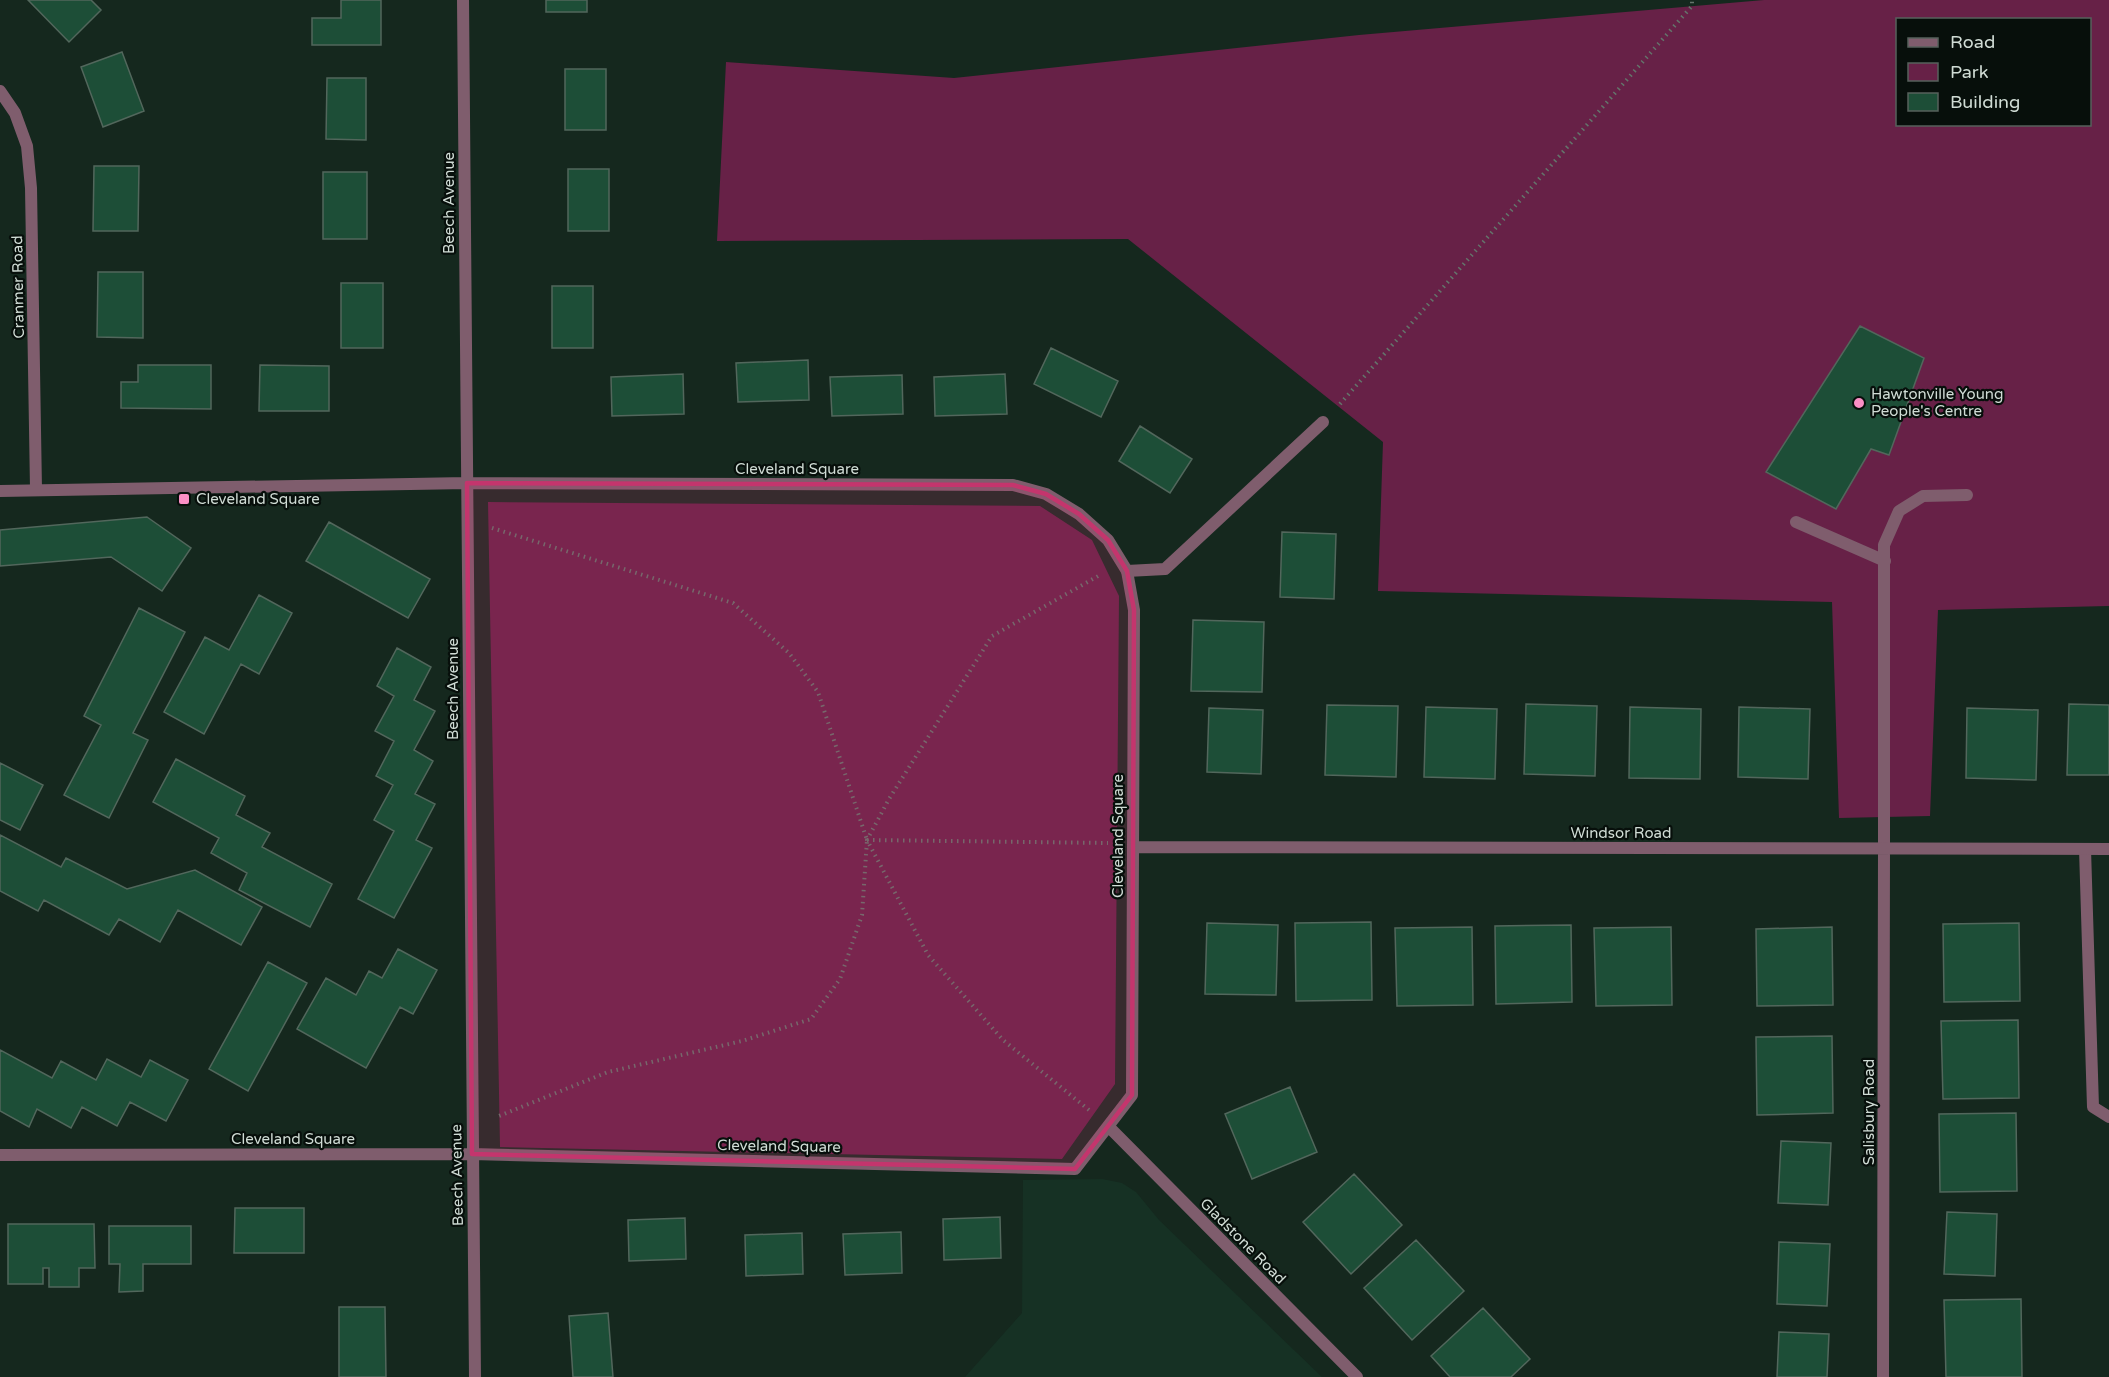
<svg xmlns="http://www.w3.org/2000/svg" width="2109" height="1377" font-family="'Varela Round',sans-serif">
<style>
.built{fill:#163124}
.green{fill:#672147;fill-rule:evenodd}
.building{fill:#1d4e37;stroke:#52675c;stroke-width:1.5}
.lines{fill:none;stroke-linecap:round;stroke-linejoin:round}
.path{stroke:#64746b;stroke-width:4;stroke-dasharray:1.5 4.5;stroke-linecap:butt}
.lane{stroke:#7f5d6d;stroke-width:12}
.street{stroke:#7f5d6d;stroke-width:12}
.marked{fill:#c4356d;fill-opacity:0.2;stroke:#c4356d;stroke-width:4.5;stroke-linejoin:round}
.poi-dot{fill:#fb8fc5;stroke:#070f0b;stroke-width:2}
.labels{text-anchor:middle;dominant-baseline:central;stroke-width:4.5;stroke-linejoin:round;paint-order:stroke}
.street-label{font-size:15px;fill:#d0dcd5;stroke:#070f0b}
.poi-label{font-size:15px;fill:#d0dcd5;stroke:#070f0b;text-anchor:start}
</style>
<rect width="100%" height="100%" fill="#15281e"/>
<!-- built -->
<path class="built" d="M1102,1179L1122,1183L1136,1192L1159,1220L1322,1377H965L1022,1313L1023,1180Z"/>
<!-- green -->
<path class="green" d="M1764,0H2109V606L1938,610L1930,816L1839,818L1832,602L1378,591L1383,442L1128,239L717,241L726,62L954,78L1359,35ZM1898,20H2090V124H1898Z
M488,502L1040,506L1092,540L1119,596L1115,1084L1062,1159L500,1147Z"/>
<!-- building -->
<path class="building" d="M28,0H91L101,10L69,42Z
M341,0H381V45H312V18H341Z
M546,0H587V12H546Z
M122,52L144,111L103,127L81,67Z
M565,69H606V130H565Z
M327,78H366V140L326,139Z
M94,166H139L138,231H93Z
M568,169H609V231H568Z
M323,172H367V239H323Z
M98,272H143V338L97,337Z
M341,283H383V348H341Z
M552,286H593V348H552Z
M1860,326L1924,358L1889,455L1871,449L1836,509L1766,472Z
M1051,348L1118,381L1101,417L1034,384Z
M808,360L809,400L738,402L736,363Z
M138,365H211V409L121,408V382H138Z
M260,365L329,366V411H259Z
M683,374L684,414L612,416L611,377Z
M1005,374L1007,414L935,416L934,377Z
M902,375L903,414L832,416L830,377Z
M1140,426L1192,459L1170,493L1119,461Z
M147,517L191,548L162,591L111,557L0,566V530Z
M329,522L430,579L408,618L306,561Z
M1282,532L1336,534L1334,599L1280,597Z
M259,595L292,613L259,674L241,664L204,734L164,712L205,637L229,650Z
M139,608L185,632L133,733L148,740L109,818L64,795L101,725L84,716Z
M1193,620L1264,622L1262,692L1191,691Z
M397,648L431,667L414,700L435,711L414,750L433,761L415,794L435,804L416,840L432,848L394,918L358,899L394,831L374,820L393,785L376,776L394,741L375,731L394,696L377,686Z
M1526,704L1597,706L1595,776L1524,774Z
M2069,704L2109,705V775H2067Z
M1327,705L1398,706L1396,777L1325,775Z
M1426,707L1497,709L1495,779L1424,777Z
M1630,707L1701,709L1700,779L1629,778Z
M1739,707L1810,709L1808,779L1738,777Z
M1209,708L1263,710L1261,774L1207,772Z
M1967,708L2038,710L2036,780L1966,778Z
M176,759L245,796L236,815L270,833L262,847L332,884L310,927L239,890L247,873L211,853L219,838L153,802Z
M0,763L43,785L20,830L0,820Z
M0,835L61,867L66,858L127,889L195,870L262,907L241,945L178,910L160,942L119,919L109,935L44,900L38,911L0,891Z
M1371,922L1372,1000L1296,1001L1295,923Z
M1207,923L1278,925L1276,995L1205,994Z
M2019,923L2020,1001L1944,1002L1943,924Z
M1571,925L1572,1002L1496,1004L1495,926Z
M1472,927L1473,1005L1397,1006L1395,928Z
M1671,927L1672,1005L1596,1006L1594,928Z
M1832,927L1833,1005L1757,1006L1756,929Z
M398,949L437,970L413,1014L400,1007L366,1068L297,1029L326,978L356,995L369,971L382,978Z
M268,962L307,983L248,1091L209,1069Z
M2018,1020L2019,1098L1943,1099L1941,1021Z
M1832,1036L1833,1113L1757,1115L1756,1037Z
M0,1050L52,1078L61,1061L96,1080L107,1059L141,1077L150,1060L188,1080L166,1121L130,1102L117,1126L82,1107L71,1128L37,1109L29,1127L0,1111Z
M1290,1087L1317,1152L1252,1179L1225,1114Z
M2016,1113L2017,1191L1940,1192L1939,1114Z
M1781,1141L1831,1143L1828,1205L1778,1203Z
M1354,1174L1402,1225L1351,1274L1303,1222Z
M235,1208H304V1253H234Z
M1947,1212L1997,1214L1995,1276L1944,1274Z
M1000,1217L1001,1258L944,1260L943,1219Z
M685,1218L686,1259L629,1261L628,1220Z
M8,1224H94L95,1268H79V1287H49V1268H43V1284H8Z
M109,1226H191V1264H143V1291L119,1292L120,1264H109Z
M901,1232L902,1273L845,1275L843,1234Z
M802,1233L803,1274L746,1276L745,1235Z
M1416,1240L1464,1291L1412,1340L1364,1288Z
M1779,1242L1830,1244L1827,1306L1777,1304Z
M2021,1299L2022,1377H1946L1944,1300Z
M339,1307H385L386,1377H339Z
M1483,1308L1530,1359L1511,1377H1450L1431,1356Z
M608,1313L613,1377H573L569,1316Z
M1779,1332L1829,1334L1827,1377H1777Z"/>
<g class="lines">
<!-- path -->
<path class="path" d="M1340,404L1692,6V0
M492,528L733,603L789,653L818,692L867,840L862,915L840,979L811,1019L742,1041L608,1072L499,1116
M867,840L1108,843
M1089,1110L1003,1040L928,955L867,840L889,799L992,636L1100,575"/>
<!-- lane -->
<path class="lane" d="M1796,522L1885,561
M1127,571L1165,569L1323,422
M1884,848V545L1899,511L1923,496L1967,495
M2085,849L2093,1107L2109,1117"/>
<!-- street -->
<path class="street" d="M463,0L475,1377
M0,91L15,113L27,146L31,188L36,489
M0,491L467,483L1013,485L1046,494L1079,514L1108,540L1127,571L1134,610L1132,1095L1075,1169L472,1154L0,1155
M1133,847L2109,849
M1108,1126L1357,1377
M1883,1377L1884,848"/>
</g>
<!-- marked area -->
<path class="marked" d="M467,483L1013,485L1046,494L1079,514L1108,540L1127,571L1134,610L1132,1095L1075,1169L472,1154Z"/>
<!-- markers -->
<g class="poi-dot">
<circle cx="1859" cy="403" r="6"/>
<rect x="178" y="493" width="12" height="12" rx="3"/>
</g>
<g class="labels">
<!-- street labels -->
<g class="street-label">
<text transform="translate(449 203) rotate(-90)">Beech Avenue</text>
<text transform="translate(18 287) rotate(-91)">Cranmer Road</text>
<text x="797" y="469">Cleveland Square</text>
<text transform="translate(453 689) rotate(-90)">Beech Avenue</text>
<text x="1621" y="833">Windsor Road</text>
<text transform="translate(1118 836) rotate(-90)">Cleveland Square</text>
<text transform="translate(1869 1112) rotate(-90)">Salisbury Road</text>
<text x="293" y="1139">Cleveland Square</text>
<text transform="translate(779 1146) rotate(1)">Cleveland Square</text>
<text transform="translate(457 1175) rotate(-91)">Beech Avenue</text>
<text transform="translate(1243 1241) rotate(45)">Gladstone Road</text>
</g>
<!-- poi labels -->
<g class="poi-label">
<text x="1871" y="394">Hawtonville Young<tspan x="1871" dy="17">People's Centre</tspan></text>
<text x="196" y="499">Cleveland Square</text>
</g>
</g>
<!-- legend -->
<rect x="1896" y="18" width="195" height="108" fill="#070f0b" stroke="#57615c" stroke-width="1.5"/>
<rect x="1908" y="38" width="30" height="9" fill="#7f5d6d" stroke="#57615c" stroke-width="1.5"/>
<text x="1950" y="48" font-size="18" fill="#d0dcd5">Road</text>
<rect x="1908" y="63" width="30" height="18" fill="#672147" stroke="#57615c" stroke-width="1.5"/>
<text x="1950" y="78" font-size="18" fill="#d0dcd5">Park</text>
<rect x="1908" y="93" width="30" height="18" fill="#1d4e37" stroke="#57615c" stroke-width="1.5"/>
<text x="1950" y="108" font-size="18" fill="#d0dcd5">Building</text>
</svg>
